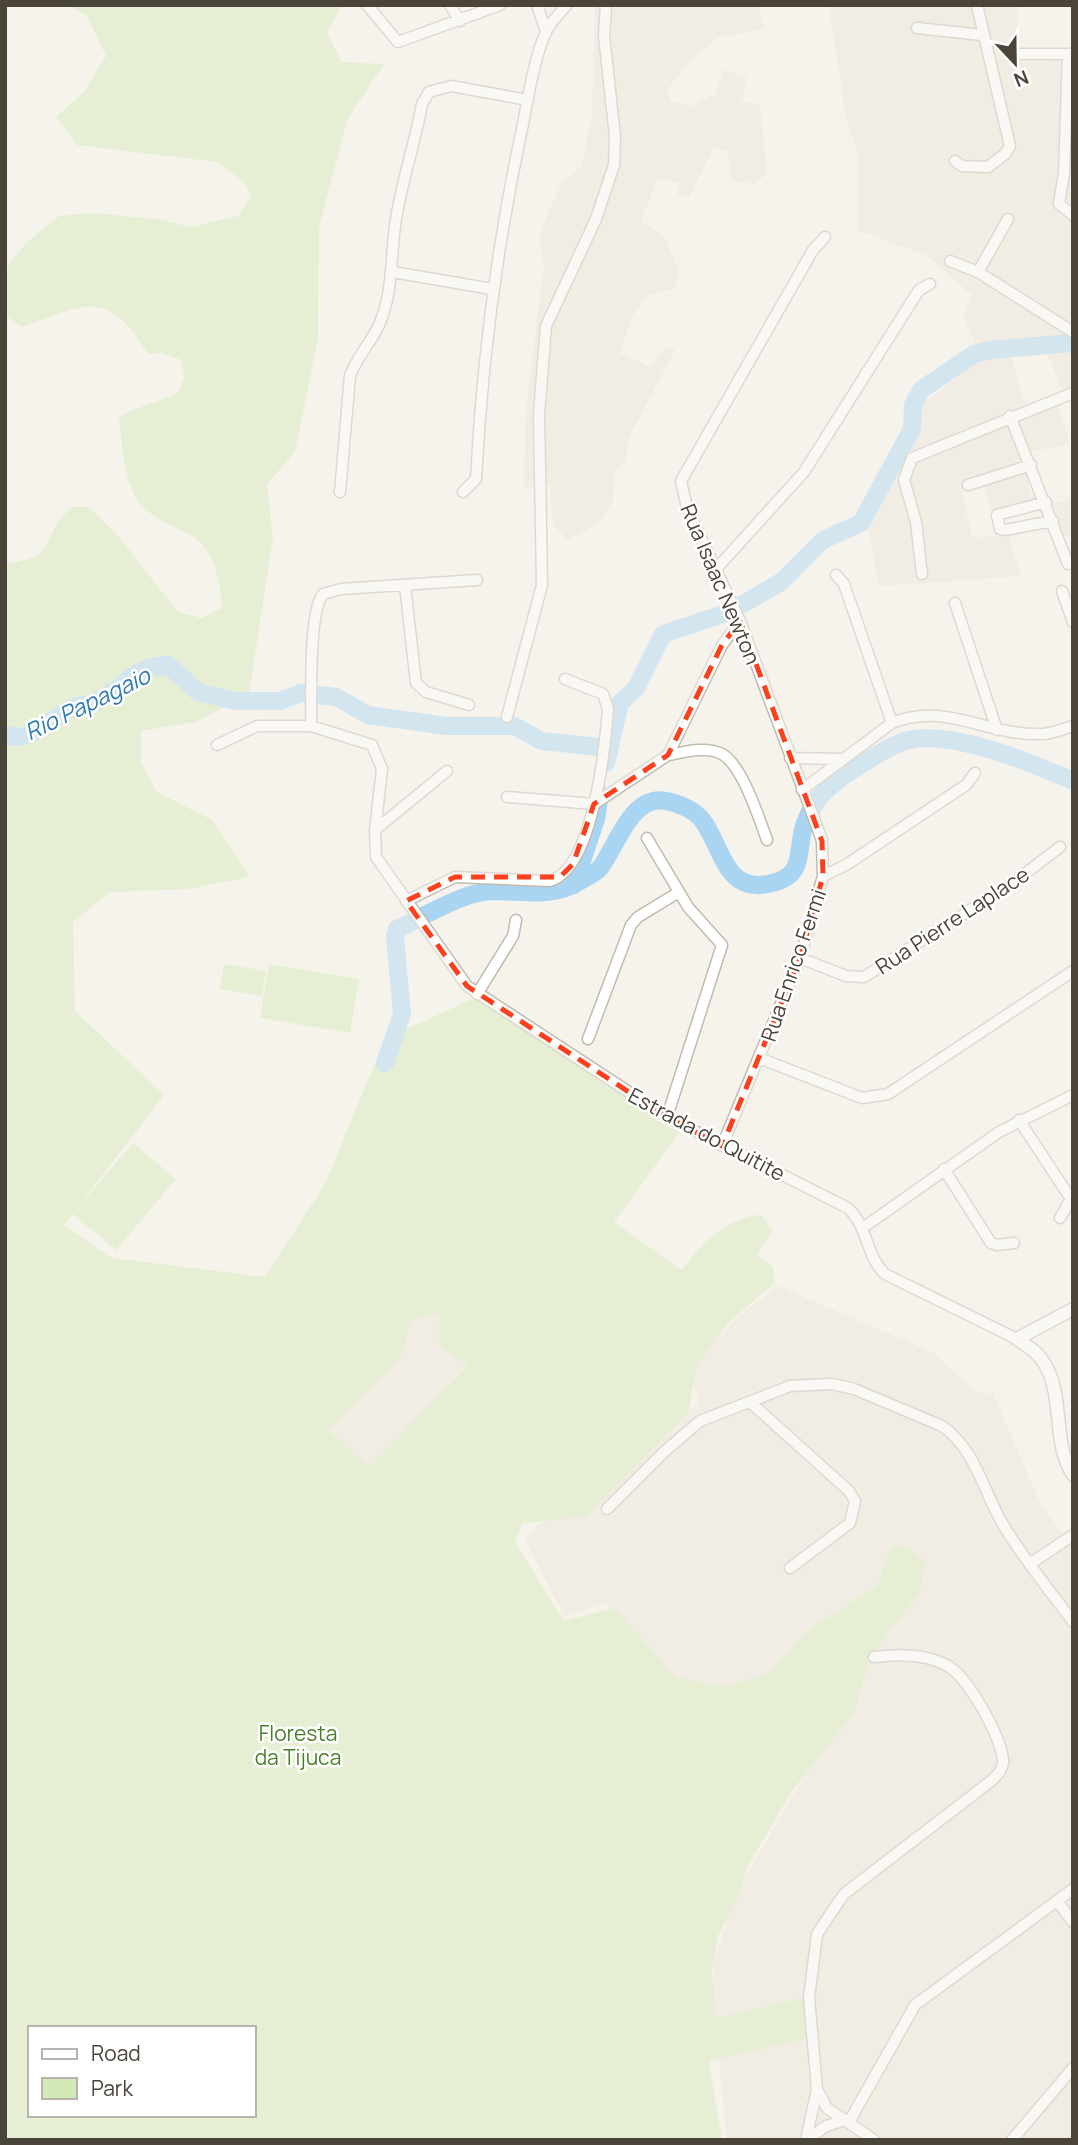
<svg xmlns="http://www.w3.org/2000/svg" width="1078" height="2145" font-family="Manrope,sans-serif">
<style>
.residential{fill:#eae5da}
.green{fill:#d2eab5;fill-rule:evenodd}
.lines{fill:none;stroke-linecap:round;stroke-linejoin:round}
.river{stroke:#a9d4f2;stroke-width:18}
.minor-casing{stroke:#c2bbae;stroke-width:13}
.tertiary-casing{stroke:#c2bbae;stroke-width:15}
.minor{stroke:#fff;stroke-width:10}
.tertiary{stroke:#fff;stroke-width:12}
.marked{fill:none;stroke:#fc3f1d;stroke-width:5;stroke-dasharray:14 9;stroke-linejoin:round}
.labels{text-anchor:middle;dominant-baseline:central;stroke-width:5;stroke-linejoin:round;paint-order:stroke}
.street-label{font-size:21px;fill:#4b4439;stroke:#fff}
.park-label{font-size:21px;fill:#4a7f2a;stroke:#fff}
.water-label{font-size:23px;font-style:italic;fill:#2e7ab2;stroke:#fff}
</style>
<rect width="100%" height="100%" fill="#f6f3ec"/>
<!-- residential -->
<path class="residential" d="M595,5H758L764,29L717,38L689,62L668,89L670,101L690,106L714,95L723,70L746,77L742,100L760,106L767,173L755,184L731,180L728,151L713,148L689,197L677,194L679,182L657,180L641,221L664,237L680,273L674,289L649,295L632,316L620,353L650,367L666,347L675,350L628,439L626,461L614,472L613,501L600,523L567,540L553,524L550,485L524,488L526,407L544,266L539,235L562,182L581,167L592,116Z
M829,5H1018L1017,62L1073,61V386L1062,390L1046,351L1010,354L1029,415L1058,407L1070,443L1023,454L1031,495L1049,496L1055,503L1073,498V534L1063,537L1048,501L994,514L982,484L961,489L972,537L1009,536L1021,576L879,586L866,519L911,445L923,404L981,358L963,316L972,295L926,255L857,230V150L846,119Z
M778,1286L934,1353L967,1384L987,1396L993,1392L1038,1498L1060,1531L1073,1538V2140H727L714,2013V1962L737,1891L807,1772L855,1704L743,1710L669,1685L605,1602L565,1617L525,1540L538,1524L595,1506L687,1412L699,1405L690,1368L737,1317Z
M441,1312L439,1345L467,1365L369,1468L327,1430L400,1360L411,1321Z"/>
<!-- green -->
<path class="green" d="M69,5H342L327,32L341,62L384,64L347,120L319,228L318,339L295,451L267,485L273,537L249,694L196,722L141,731V762L157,792L212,820L250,877L189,889L110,892L73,922L75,1011L164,1095L74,1212L133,1143L176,1179L116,1250L73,1214L64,1225L112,1258L265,1277L325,1184L385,1039L477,997L635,1103L657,1121L680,1132L614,1222L682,1270C701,1244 728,1216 761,1215L773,1230L757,1255L773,1267L775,1283L731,1320L697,1364L688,1413L587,1516L522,1524L515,1542L564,1621L614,1608L676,1677L722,1687L764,1676L810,1629L878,1585L891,1546L907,1547L926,1563L919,1593L870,1657L854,1713L792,1791L747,1867L738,1898L718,1936L712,1973L717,2018L803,1998L809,2038L709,2061L722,2140H5V564C64,556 37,537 72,507H88L114,531L178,612L202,618L222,608C220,582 215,546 187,533C171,526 154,518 141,505C125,488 121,439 119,417C139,406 159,402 179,392L184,376L181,360L161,353L148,354C108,287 86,304 22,327L5,315V276L10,263L27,242L59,216L92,213L157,219L191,227L238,216L251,197L244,182L217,162L77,145L56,117L84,92L106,56L87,16ZM440,1313L439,1345L467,1366L369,1467L328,1430L400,1360L411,1321ZM30,2028H254V2115H30Z
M224,964L266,971L262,996L220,989Z
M269,964L359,979L350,1033L260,1018Z"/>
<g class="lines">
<!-- river -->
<path class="river" d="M5,734C31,746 51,717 72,708C80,704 90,706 98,701C127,687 130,667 168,665L198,692L235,701H280L300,693L336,697L368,715L446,726H514L542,741L608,748
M606,763L620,703L636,688L663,634L723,614L743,604L781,582L823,540L861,523L912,429L913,405L921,390L974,354L991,350L1072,343
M574,885L596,819L600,794
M385,1063L402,1014L395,936L397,929C421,918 445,903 470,895C506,884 544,903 578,882C585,878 595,874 600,868C617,846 631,794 666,801C679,803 696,811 703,821C722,847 725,893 768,884C808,877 795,850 805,823C814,798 833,782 854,769C870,759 887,747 905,741C949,728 1032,763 1073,781"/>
<!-- minor casing -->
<g class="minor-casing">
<path id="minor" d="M367,5L398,42L500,5
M450,5L460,21
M537,5L546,31
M917,28L982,35
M1020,54H1073
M1068,54L1064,173L1059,204L1073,215
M955,161L962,166L988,167L1005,154L1010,146L977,5
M950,261L978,272L1073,332
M393,272L492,289
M978,272L1008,219
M1010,416L1068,564
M968,485L1031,465
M340,492L350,376C357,356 371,343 379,325C394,291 390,255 396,219C402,181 415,143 422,104L429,92L451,86L528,100
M463,492L476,479C482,361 497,245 522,129C527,103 535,53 547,30C551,22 560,13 567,5
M1046,502L997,515L1000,529L1005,530L1053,521
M717,568L804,472L919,290L930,284
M922,574L916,522L904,480L912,458L1073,393
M836,575L844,584L892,723
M405,585L416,683L426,692L469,705
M1062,591L1073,622
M955,603L997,730
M507,717L542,585L539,414L546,326L596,219L614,165L615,136L604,36L606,5
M311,726C312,698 308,614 323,594L341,589L477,580
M217,745L257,726H311L372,745L382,769L375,830L376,857L467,986L667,1117L848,1208C869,1228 865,1255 885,1274L1017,1339
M668,755C685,752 706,746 722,754C742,765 759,818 767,840
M790,758L842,759
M802,790L892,723C945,701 987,736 1041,734C1052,734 1063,729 1073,726
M507,797L594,804
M594,804L668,755L722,645L740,621
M375,830L447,771
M647,838L688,907L722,945L667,1117
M823,876L822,841L816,824L740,621L687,508L681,481L813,250L825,237
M406,901L455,877L549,881C593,871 605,747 608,709L603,694L565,679
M800,958L846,976L864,977L1010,885L1060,847
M477,994L513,936L516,920
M588,1039L631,925L638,917L679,892
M759,1058L862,1098L888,1094L1073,971
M1019,1120L1071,1199L1060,1218
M722,1146L800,958L823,876L846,865L966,785L975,773
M944,1169L991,1243L997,1245L1014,1243
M864,1227L999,1132L1073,1095
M750,1402L849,1491L855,1501L850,1523L790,1568
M607,1509L664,1452L700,1421L790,1386L832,1384L854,1389L942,1426C975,1449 982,1487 1001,1521C1021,1556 1049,1589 1073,1622
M1030,1564L1073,1535
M1057,1901L1073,1922
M818,2091L827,2108L874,2140
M849,2122L915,2005L1073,1889
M806,2140L817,2089L809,1998L817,1934L844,1894L991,1781C997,1775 1002,1771 1003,1763C1004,1741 968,1677 948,1666C927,1654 897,1654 874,1657
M807,2140L826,2126L845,2120
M1012,2140L1073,2068"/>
</g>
<!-- tertiary casing -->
<g class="tertiary-casing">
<path id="tertiary" d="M1073,1309L1017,1339C1024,1344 1033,1349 1039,1356C1067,1389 1050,1440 1073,1475"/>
</g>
<!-- minor -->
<use href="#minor" class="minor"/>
<!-- tertiary -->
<use href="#tertiary" class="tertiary"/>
</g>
<!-- marked area -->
<path d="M0 0H1078V2145H0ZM740,621L822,841L823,876L800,958L722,1146L667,1117L467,986L406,901L455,877H560L573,864L594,804L668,755L722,645Z" fill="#f6f3ec" fill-opacity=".55" fill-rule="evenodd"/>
<path class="marked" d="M740,621L822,841L823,876L800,958L722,1146L667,1117L467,986L406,901L455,877H560L573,864L594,804L668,755L722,645Z"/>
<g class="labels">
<!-- street labels -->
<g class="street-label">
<text transform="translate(721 584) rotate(67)">Rua Isaac Newton</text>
<text transform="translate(952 920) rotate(-33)">Rua Pierre Laplace</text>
<text transform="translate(793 965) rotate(-71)">Rua Enrico Fermi</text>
<text transform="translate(707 1134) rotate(28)">Estrada do Quitite</text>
</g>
<!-- park labels -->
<g class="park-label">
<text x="298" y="1733">Floresta<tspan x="298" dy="24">da Tijuca</tspan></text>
</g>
<!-- water labels -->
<g class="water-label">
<text transform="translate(87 703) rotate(-26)">Rio Papagaio</text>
</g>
</g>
<!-- border -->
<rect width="1078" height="2145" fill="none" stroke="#4b4439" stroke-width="14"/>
<!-- legend -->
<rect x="28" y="2026" width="228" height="91" fill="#ffffff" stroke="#b7b4b0" stroke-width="2"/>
<rect x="42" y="2049" width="35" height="10" fill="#ffffff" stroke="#b7b4b0" stroke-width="2"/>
<text x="91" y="2061" font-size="21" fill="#4b4439">Road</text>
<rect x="42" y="2078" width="35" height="21" fill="#d2eab5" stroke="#b7b4b0" stroke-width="2"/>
<text x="91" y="2096" font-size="21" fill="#4b4439">Park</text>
<!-- north arrow -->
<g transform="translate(1015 63) rotate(158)" stroke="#ffffff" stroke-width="5" paint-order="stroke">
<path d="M0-5L12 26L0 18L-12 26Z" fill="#4b4439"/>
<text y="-10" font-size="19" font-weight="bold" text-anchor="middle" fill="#4b4439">N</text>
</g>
</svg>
